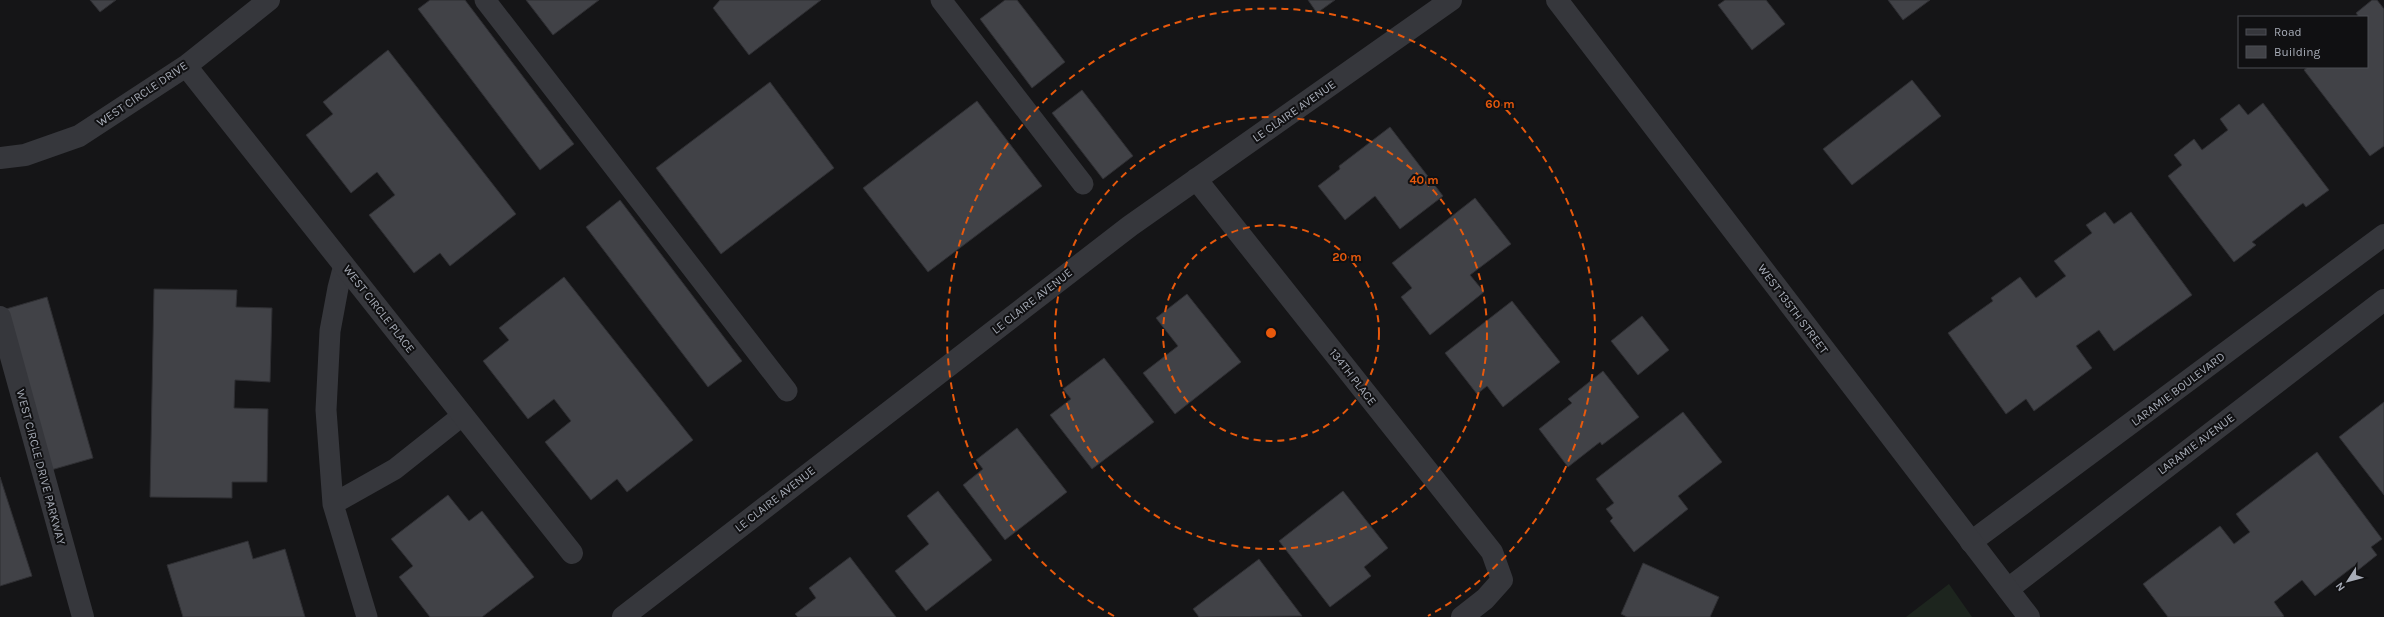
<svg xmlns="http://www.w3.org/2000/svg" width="2384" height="617" font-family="Karla,sans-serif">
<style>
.green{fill:#1d251e}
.building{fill:#414247;stroke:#2f2f33}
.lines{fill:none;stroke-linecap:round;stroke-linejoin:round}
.service{stroke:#36373c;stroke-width:21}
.minor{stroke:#36373c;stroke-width:22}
.tertiary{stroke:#36373c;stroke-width:22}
.ring{fill:none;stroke:#e8590c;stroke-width:2;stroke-dasharray:7 5}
.labels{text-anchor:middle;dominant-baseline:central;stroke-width:4;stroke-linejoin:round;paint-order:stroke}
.street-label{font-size:12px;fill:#a7acb7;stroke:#101012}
.centre{fill:#e8590c;stroke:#101012;stroke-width:2}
.ring-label{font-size:12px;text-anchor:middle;font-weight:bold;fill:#e8590c;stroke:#101012;stroke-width:4;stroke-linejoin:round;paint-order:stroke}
</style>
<rect width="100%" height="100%" fill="#151517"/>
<!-- green -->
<path class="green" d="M1949,584L1972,617H1906Z"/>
<!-- building -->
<path class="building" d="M90,0H116L100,12Z
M430,0H465L574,144L540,170L418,9Z
M526,0H599L553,35Z
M720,0H821L749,55L713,8Z
M1005,0H1017L1065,62L1032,88L980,19Z
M1308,0H1335L1317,13Z
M1725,0H1766L1785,24L1752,50L1718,5Z
M1888,0H1930L1903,20Z
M2372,0H2377L2384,9V146L2370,156L2304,70L2308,67H2367V17H2359L2356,13Z
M388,50L516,214L450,266L440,253L414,273L369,215L395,195L377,172L351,193L306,135L333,114L323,102Z
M1912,80L1941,116L1852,185L1823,149Z
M770,82L834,168L721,254L656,168Z
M1082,90L1133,156L1103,179L1052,113Z
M977,101L1042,186L928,272L863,188Z
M2263,103L2329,190L2306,207L2303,203L2252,242L2256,245L2234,262L2168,176L2182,165L2174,155L2194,139L2202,150L2228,130L2220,119L2239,104L2248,115Z
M1390,127L1443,196L1400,229L1375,196L1345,220L1318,186L1340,169L1339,166Z
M1475,198L1511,244L1470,275L1484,292L1430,335L1401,297L1412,288L1392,263Z
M620,200L742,361L708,387L586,227Z
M2105,212L2114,224L2131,212L2192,295L2114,351L2099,330L2076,346L2092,368L2034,411L2026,399L2006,414L1948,333L1993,301L1991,298L2020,277L2036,298L2066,276L2054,261L2092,233L2086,225Z
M564,277L693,440L627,492L617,479L591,500L545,442L571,421L554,399L528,419L483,361L509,340L499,328Z
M154,289L237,290L236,307L272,308L270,382L235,380L234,408L268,409L267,482H232V498L150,497Z
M1187,294L1241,362L1175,414L1143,373L1178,346L1156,318Z
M47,297L93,458L51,470L6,309Z
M1512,301L1560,362L1503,407L1487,386L1477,394L1445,353Z
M1642,316L1669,350L1638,375L1611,341Z
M1104,358L1154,422L1092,469L1050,415L1071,399L1063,389Z
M1603,371L1639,417L1602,445L1600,442L1568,467L1539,429L1572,403L1568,399Z
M2384,402V495L2339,437Z
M1683,412L1722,462L1678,496L1688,509L1634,552L1610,521L1613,518L1606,509L1614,503L1596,479Z
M1017,428L1067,492L1005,540L963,485L983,469L976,460Z
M2317,452L2382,539L2371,547L2377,555L2357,571L2354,566L2315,596L2302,580L2274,602L2284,616L2282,617H2168L2143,584L2220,526L2234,544L2250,532L2236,514Z
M0,477L32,576L0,586Z
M938,491L992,560L926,611L895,571L929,544L907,516Z
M1343,491L1388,548L1364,567L1371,576L1330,607L1279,541Z
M448,495L469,521L482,511L534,577L482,617H430L399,577L413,566L391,539Z
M248,541L253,559L285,549L305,617H183L167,565Z
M850,557L896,617H798L795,614L816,598L809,588Z
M1259,559L1302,616L1199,617L1193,609Z
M1643,563L1719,597L1710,617H1627L1621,614Z"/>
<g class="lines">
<!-- service -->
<path class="service" d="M485,0L787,391
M941,0L1083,184
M344,265L338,288L330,331L326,410L333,504L367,617
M333,504L395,469L463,415"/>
<!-- minor -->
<path class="minor" d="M186,66L572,553
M0,158L25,155L79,136L186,66L269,0
M1196,179L1492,552L1502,580L1485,599L1462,617
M0,317L83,617
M1971,542L2384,235
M2008,589L2384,300
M623,617L1130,226L1451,0"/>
<!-- tertiary -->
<path class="tertiary" d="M1557,0L2029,617"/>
</g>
<!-- distance rings -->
<g class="ring">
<circle cx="1271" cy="333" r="108"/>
<circle cx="1271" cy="333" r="216"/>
<path d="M1114 616A324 324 0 1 1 1428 616"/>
</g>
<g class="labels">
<!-- street labels -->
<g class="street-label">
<text transform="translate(142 94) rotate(-34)">WEST CIRCLE DRIVE</text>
<text transform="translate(1294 111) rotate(-35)">LE CLAIRE AVENUE</text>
<text transform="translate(1032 301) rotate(-38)">LE CLAIRE AVENUE</text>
<text transform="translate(379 309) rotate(52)">WEST CIRCLE PLACE</text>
<text transform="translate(1793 309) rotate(53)">WEST 135TH STREET</text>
<text transform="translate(1353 377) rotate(52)">134TH PLACE</text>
<text transform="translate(2178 389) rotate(-37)">LARAMIE BOULEVARD</text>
<text transform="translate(2196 444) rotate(-37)">LARAMIE AVENUE</text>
<text transform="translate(41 467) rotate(75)">WEST CIRCLE DRIVE PARKWAY</text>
<text transform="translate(775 499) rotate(-38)">LE CLAIRE AVENUE</text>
</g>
</g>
<circle cx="1271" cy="333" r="6" class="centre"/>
<g class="ring-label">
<text x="1500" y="108">60 m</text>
<text x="1424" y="184">40 m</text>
<text x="1347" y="261">20 m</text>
</g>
<!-- legend -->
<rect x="2238" y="16" width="130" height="52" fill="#101012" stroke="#4c4e54"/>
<rect x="2246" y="29" width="20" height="6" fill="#36373c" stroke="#4c4e54"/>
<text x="2274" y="36" font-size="12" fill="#a7acb7">Road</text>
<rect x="2246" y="46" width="20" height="12" fill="#414247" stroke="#4c4e54"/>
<text x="2274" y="56" font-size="12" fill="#a7acb7">Building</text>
<!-- north arrow -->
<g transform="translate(2348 581) rotate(234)" stroke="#101012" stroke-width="3" paint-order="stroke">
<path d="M0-3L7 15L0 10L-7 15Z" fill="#a7acb7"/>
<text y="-6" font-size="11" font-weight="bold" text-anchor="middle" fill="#a7acb7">N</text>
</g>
</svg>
